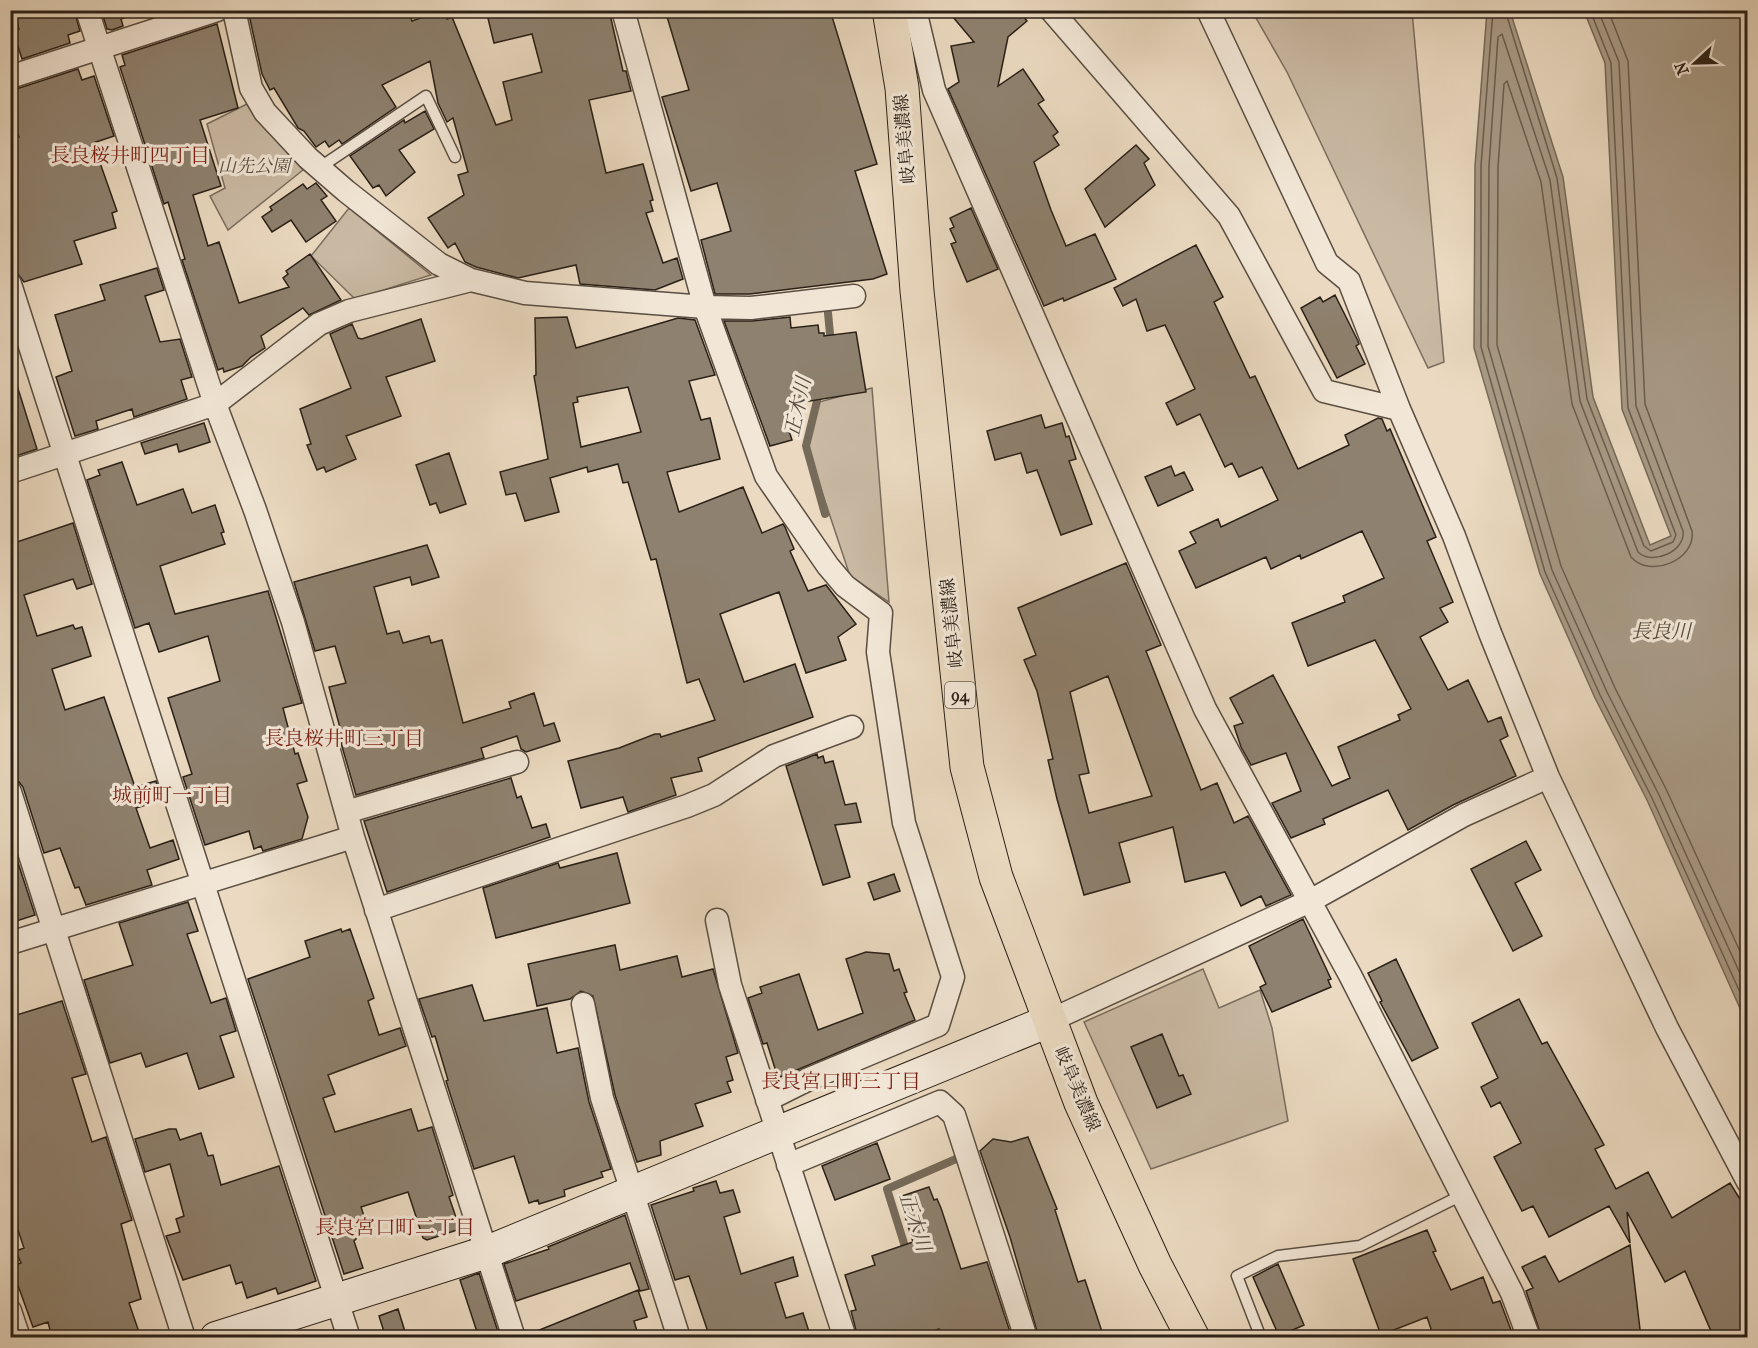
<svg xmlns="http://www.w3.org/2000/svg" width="1758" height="1348" font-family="'IM FELL French Canon','Noto Serif JP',serif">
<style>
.green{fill:#cabaa4;stroke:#7a6d5e;stroke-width:1.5}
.water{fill:#a99b87;stroke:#766a5a;stroke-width:1.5}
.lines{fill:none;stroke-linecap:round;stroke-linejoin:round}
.shore{stroke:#6a5e4f;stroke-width:1.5}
.stream{stroke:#766a5a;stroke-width:8}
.building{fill:#8e816f;stroke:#2a2017;stroke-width:1.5;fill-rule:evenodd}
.lane-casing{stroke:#5a4e42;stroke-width:13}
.street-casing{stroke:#5a4e42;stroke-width:25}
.secondary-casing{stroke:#2a2017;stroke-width:34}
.primary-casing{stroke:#2a2017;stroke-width:35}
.lane{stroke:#f2e7d7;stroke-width:10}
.street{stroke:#f2e7d7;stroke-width:22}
.secondary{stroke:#f2e7d7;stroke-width:32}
.primary{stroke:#ebdac1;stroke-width:33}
.labels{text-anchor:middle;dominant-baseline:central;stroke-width:6;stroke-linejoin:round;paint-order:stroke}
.shield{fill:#f2e7d7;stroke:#665c51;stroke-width:1.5}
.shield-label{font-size:16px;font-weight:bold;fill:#2a2017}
.street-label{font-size:18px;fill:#2a2017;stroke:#f2e7d7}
.park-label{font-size:18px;font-style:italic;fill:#5a4e41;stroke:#f2e7d7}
.neighbourhood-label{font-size:20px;fill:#7a1f14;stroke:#f2e7d7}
.water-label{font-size:20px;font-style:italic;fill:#564b3e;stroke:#f2e7d7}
</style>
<rect width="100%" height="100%" fill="#ebdac1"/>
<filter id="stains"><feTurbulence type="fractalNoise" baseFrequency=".00333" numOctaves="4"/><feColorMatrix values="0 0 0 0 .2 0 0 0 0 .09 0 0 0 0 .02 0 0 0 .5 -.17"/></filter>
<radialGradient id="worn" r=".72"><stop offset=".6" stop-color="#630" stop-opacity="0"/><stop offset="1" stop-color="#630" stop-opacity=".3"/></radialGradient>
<!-- green -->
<path class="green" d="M1252,11H1412L1444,362L1428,368L1287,72Z
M247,104L303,170L228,230L210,196L225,188L207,124Z
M349,208L431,275L355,299L311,256Z
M872,388L889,602L850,576L807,447L819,402Z
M1203,969L1219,1008L1260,990L1272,1028L1288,1121L1151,1169L1084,1022Z"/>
<!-- water -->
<path class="water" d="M1487,11H1510L1563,177L1593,397L1650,545L1671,536L1622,409L1605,63L1584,11H1747V1024L1647,800L1595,698L1540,574L1474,348L1475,166Z"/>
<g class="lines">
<!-- shore -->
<path class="shore" d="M1493,10L1481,166V347L1545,572L1600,695L1652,798L1748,1010
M1505,10L1557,178L1587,399L1644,546L1651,551L1673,542L1676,535L1628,408L1611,63L1590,10
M1598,10L1619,62L1636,406L1683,531C1686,551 1652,566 1638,552L1580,401L1550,180L1502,34L1498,37L1489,166L1488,346L1552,570L1607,692L1659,795L1748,991
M1608,10L1628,61L1645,404L1692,531C1696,560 1650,579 1631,557L1572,404L1541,182L1507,81L1504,84L1498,167L1497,345L1561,566L1615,688L1667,791L1748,969"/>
<!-- stream -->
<path class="stream" d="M828,313L831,344
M818,389L817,401L806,446L825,514
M907,1253L887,1189L956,1159
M930,1324L934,1338"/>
</g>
<!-- building -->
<path class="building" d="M13,10H74L80,31L68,35L70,43L22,59L13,31L19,29Z
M101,10H131L132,15L121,19L123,26L112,30L107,29Z
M248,10H392L395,16L408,10L412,21L443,10L447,19L452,17L496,125L512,120L503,82L542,72L532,34L494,43L486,10H609L623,71H626L631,91L589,100L606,173L643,164L653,200L650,201L653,211L646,213L663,263L677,258L683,279L655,290L580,284L576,265L518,278L476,267L465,262L455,243L448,248L428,218L464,195L458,175L468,172L453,118L447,122L438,103L430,61L382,85L396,107L342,144L339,140L329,147L325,141L316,147L304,131L298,128L274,88L270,90L262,74Z
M665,10H830L877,164L855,171L887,274L873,279L750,294H715L701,240L731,231L717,183L691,191L662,97L689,90Z
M947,10H1018L1027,21L1008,37L998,86L1023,69L1044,100L1038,104L1058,132L1053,136L1059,145L1034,162L1051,210L1066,246L1095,234L1116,279L1064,301L1063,298L1044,306L948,89L959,82L951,46L974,42Z
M217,24L238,108L200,120L221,186L193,195L208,246L219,242L239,303L289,287L283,278L288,274L286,271L310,254L341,300L309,315L303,308L261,336L265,348L251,357L242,366L224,372L223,368L218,370L182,260L185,259L168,202L164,204L120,67L125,65L122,55Z
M78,69L82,80L94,76L114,136L93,143L117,211L112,213L116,228L74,241L82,264L24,282L17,273L10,247V140L19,137L10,112V91Z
M425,111L434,129L399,150L415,172L386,196L379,185L373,188L350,156L404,120L405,123Z
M1136,145L1149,159L1144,163L1155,185L1105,227L1085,189Z
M316,183L327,196L321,200L336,221L306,242L291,220L272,232L262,217L272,210L270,207L303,184L307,189Z
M971,208L998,269L967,282L951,244L956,242L950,229L954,227L950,218Z
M1196,245L1223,297L1214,302L1250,378L1255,376L1298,469L1349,445L1345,435L1378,418L1382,419L1387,431L1390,429L1436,537L1427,541L1453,602L1440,608L1448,622L1420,637L1448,690L1468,680L1488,722L1501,717L1508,736L1500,740L1516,776L1453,805L1408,830L1388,790L1323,819L1325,824L1291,838L1272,803L1301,791L1286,753L1251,765L1241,747L1234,726L1243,723L1230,698L1273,675L1332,786L1350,778L1338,747L1400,720L1398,715L1411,709L1375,640L1308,666L1292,623L1345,602L1343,596L1384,578L1362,531L1301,559L1300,555L1271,569L1266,557L1196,588L1179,551L1196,543L1190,532L1218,519L1221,527L1278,500L1262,467L1239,477L1232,463L1225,467L1200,414L1177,425L1166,403L1195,389L1165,325L1147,331L1136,299L1123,306L1114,288Z
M157,268L164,290L145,296L160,342L180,339L192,377L181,380L187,399L134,417L132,409L96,421L98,429L75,436L56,377L72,371L55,315L105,300L100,285Z
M1335,295L1358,341L1359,344L1356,346L1365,364L1337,378L1301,308L1320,297L1323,302Z
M567,317L576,348L678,318L695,320L715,375L689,381L701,420L710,418L720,459L667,472L679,512L743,487L762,533L783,524L785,527L794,549L790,551L808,591L826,585L856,624L838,637L846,660L806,673L779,592L720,614L744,682L795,664L813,717L698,758L702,771L671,778L676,795L628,812L623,797L581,808L568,761L619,748L655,734H660L661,737L715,720L699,679L687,683L656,559L651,560L628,482L623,483L618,464L588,472L587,467L550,478L559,512L525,521L516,493L506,495L500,472L548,459L534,376L536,375L535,318ZM628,387L641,432L581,447L573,403L578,402L577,397Z
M790,317L791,328L818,325L819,333H824V336L856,332L866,392L791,404L794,412L789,414L795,429L789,431L792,440L770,446L724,321H752Z
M421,319L435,361L386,377L401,416L346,436L356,459L326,472L324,467L317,470L307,445L311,444L300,409L351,388L330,334L352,324L358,338L362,339Z
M10,379H15L37,449L10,458Z
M1041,415L1045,428L1062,423L1066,437L1069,436L1076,459L1069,461L1092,524L1061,535L1037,470L1027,473L1021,453L995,460L987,431Z
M204,423L210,442L179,452L177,444L145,454L141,443Z
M449,453L466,504L440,513L436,503L430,505L416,465Z
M122,462L137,505L183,489L192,513L215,505L224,532L221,533L225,544L160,566L175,614L268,591L302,703L283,708L295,754L298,753L307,781L297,784L308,817L302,839L263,851L261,846L254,849L249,831L205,845L183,777L192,774L168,698L220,681L208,636L159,652L149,623L135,628L87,480L100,475L98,470Z
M1171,466L1175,476L1184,472L1193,490L1158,506L1145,477Z
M73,523L92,584L77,589L73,579L24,595L37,636L73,625L75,629L82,627L91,656L52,669L65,710L104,697L135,787L156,781L162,800L136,808L150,848L173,840L179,859L147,870L152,885L86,905L79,887L75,888L60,848L44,853L23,787L19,782L10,779V550L15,548L14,543Z
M427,545L439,577L412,585L410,577L374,587L387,634L399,631L403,643L429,636L431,643L442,640L463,723L511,708L509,702L534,693L544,726L554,723L560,741L526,752L521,749L517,736L481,748L484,758L356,795L339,736L342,735L329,687L346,683L335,646L315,651L294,582Z
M1126,563L1161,645L1146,651L1201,790L1217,783L1234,823L1248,816L1291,895L1266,906L1261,896L1241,906L1225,872L1185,882L1173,827L1119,843L1130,882L1084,895L1057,799L1048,760L1053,759L1037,691L1024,660L1036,655L1018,608ZM1108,676L1152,796L1089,813L1079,775L1089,773L1070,692Z
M817,754L818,758L823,756L825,763L833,761L845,805L856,803L861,822L835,825L850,877L823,885L786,766Z
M511,778L517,798L521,796L532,828L546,824L550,837L387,892L364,821Z
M10,838L35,915L10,923Z
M1526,841L1541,870L1515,883L1542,936L1513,951L1471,869Z
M617,853L630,903L496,938L483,888L558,863L560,868Z
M894,874L900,891L874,900L868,883Z
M188,902L198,931L187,934L211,1003L226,998L236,1031L220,1036L234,1077L199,1089L187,1053L146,1067L141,1053L110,1063L84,980L133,965L119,923Z
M1303,919L1331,979L1328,980L1331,987L1272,1012L1260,987L1266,984L1249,946Z
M341,929L342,932L350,929L374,998L368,1001L379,1035L400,1028L406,1046L328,1075L335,1094L323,1098L335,1132L411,1109L418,1131L432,1127L453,1195L449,1197L460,1229L427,1240L423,1238L408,1192L361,1207L366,1222L357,1226L360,1235L354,1241L363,1268L344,1274L248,979L310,957L305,941Z
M615,945L620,970L677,956L682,977L713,969L738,1053L726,1057L733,1080L727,1082L731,1092L695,1104L703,1126L660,1141L661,1155L637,1162L615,1095L593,996L581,991L570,999L537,1006L528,964Z
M866,952L889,954L894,971L899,969L907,992L904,993L915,1020L778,1078L767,1043L763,1044L748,998L762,993L760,987L799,974L818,1030L863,1013L846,959Z
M1396,959L1438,1048L1412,1061L1380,1002L1382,1001L1368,973Z
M472,985L484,1021L547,1008L557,1053L578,1048L589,1102L611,1169L601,1172L603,1177L564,1190L565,1196L539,1204L538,1200L529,1203L514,1156L474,1169L446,1081L448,1080L435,1036L432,1037L419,999Z
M1519,999L1542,1044L1547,1042L1604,1145L1595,1149L1616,1189L1648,1172L1672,1218L1730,1183L1748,1212V1338H1714L1685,1271L1665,1282L1627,1212L1630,1243L1609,1206L1549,1237L1533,1206L1522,1211L1494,1157L1521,1143L1500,1102L1491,1107L1481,1087L1498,1078L1472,1023Z
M62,1001L86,1074L72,1078L92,1142L106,1137L132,1220L121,1224L141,1299L129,1303L141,1338H52L48,1322L33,1327L11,1266L21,1263L16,1251L24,1248L10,1206V1017Z
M1162,1034L1179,1076L1183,1075L1191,1094L1157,1108L1131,1047Z
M169,1129H176L180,1140L201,1133L208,1156L213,1155L221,1185L279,1166L316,1281L278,1294L276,1288L247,1298L242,1282L236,1284L230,1265L183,1280L166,1236L180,1232L176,1219L184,1216L170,1164L145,1172L135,1139Z
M1028,1137L1057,1209L1055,1210L1078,1282L1085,1280L1104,1338H1039L1010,1237L980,1151L993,1139L1011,1142Z
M877,1143L890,1179L835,1200L822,1166Z
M716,1181L720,1193L733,1190L740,1212L724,1217L741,1274L793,1257L798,1276L775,1283L786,1318L803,1313L811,1338H710L689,1276L675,1280L651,1205L694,1191L693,1188Z
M929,1187L934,1200L937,1199L941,1208L961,1269L987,1262L1012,1338H944L939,1329L913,1338H858L851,1311L856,1310L845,1275L875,1265L872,1256L913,1242L899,1197Z
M625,1215L649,1289L640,1291L630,1263L516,1301L504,1264L549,1249L548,1247Z
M1427,1230L1436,1251L1433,1252L1451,1290L1483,1277L1493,1303L1500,1301L1514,1338H1434L1427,1317L1381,1335L1353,1259Z
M1630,1245L1641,1338H1542L1526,1291L1533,1288L1522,1267L1545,1256L1559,1282Z
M1278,1264L1304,1325L1279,1336L1253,1277Z
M479,1273L500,1338H479L460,1280Z
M638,1290L647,1317L634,1321L639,1338H527V1335Z
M398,1309L407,1338H386L379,1316Z"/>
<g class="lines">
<!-- lane casing -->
<g class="lane-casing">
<path id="lane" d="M319,168L426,96L455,157
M1261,1338L1237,1276L1278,1256L1360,1246L1462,1195"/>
</g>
<!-- street casing -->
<g class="street-casing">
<path id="street" d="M87,10L215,404L255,510L293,622L353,837L514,1338
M234,10L251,88L265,112L308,158L346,191L439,264L471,280L525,293L705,307L751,308L854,296
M623,10L705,307L766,476L828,566L845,586L881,613L878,652L904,823L953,977L938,1025L809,1079L767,1100
M915,10L934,90L1205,709L1350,975L1512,1293L1529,1338
M1051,10L1229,216L1324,391L1399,409
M1208,10L1327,263L1349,281L1399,409L1454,536L1490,633L1548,777L1667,1028L1748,1182
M10,77L217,10
M10,284L349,1338
M10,472L215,404L319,324L349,311L471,280
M10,792L184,1338
M346,812L517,762
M376,910L687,806L714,795L774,756L852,727
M717,920L730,985L845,1338
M10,943L353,837
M583,1004L602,1098L679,1338
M1049,1021L1310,901L1464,815L1548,777
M788,1165L940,1102L954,1115L1026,1338
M10,1311L19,1338"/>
</g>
<!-- secondary casing -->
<g class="secondary-casing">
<path id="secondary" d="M216,1338L487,1252L1049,1021"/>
</g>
<!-- primary casing -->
<g class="primary-casing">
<path id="primary" d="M889,10L902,88L917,291L967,767L996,877L1081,1103L1155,1265L1193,1338"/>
</g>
<!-- lane -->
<use href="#lane" class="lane"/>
<!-- street -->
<use href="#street" class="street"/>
<!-- secondary -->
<use href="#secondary" class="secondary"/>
<!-- primary -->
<use href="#primary" class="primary"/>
</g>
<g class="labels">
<!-- shield labels -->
<rect class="shield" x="945" y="682" width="30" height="26" rx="4.5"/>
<g class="shield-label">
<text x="960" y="695">94</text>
</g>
<!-- street labels -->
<g class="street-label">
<text transform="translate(905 139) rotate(-95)">岐阜美濃線</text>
<text transform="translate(952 623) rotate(-96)">岐阜美濃線</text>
<text transform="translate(1077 1089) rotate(67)">岐阜美濃線</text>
</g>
<!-- park labels -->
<g class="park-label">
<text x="254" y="166">山先公園</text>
</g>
<!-- neighbourhood labels -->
<g class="neighbourhood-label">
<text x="130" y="155">長良桜井町四丁目</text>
<text x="344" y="738">長良桜井町三丁目</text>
<text x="172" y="795">城前町一丁目</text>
<text x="841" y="1081">長良宮口町三丁目</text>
<text x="395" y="1227">長良宮口町二丁目</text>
</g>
<!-- water labels -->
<g class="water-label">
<text transform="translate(798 407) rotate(-78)">正木川</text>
<text x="1661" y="631">長良川</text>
<text transform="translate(915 1222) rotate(72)">正木川</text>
</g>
</g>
<!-- margin -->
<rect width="1758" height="1348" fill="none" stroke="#ebdac1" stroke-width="36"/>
<rect x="12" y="12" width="1734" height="1324" fill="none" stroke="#2a2017" stroke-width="3"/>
<rect x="18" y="18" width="1722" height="1312" fill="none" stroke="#2a2017" stroke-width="1.5"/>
<!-- north arrow -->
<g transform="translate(1695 63) rotate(248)" stroke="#f2e7d7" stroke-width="4.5" paint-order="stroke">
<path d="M0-4.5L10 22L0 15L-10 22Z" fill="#2a2017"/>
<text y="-9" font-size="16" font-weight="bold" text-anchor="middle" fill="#2a2017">N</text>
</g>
<rect width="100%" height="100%" filter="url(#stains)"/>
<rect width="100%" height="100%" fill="url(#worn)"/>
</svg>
